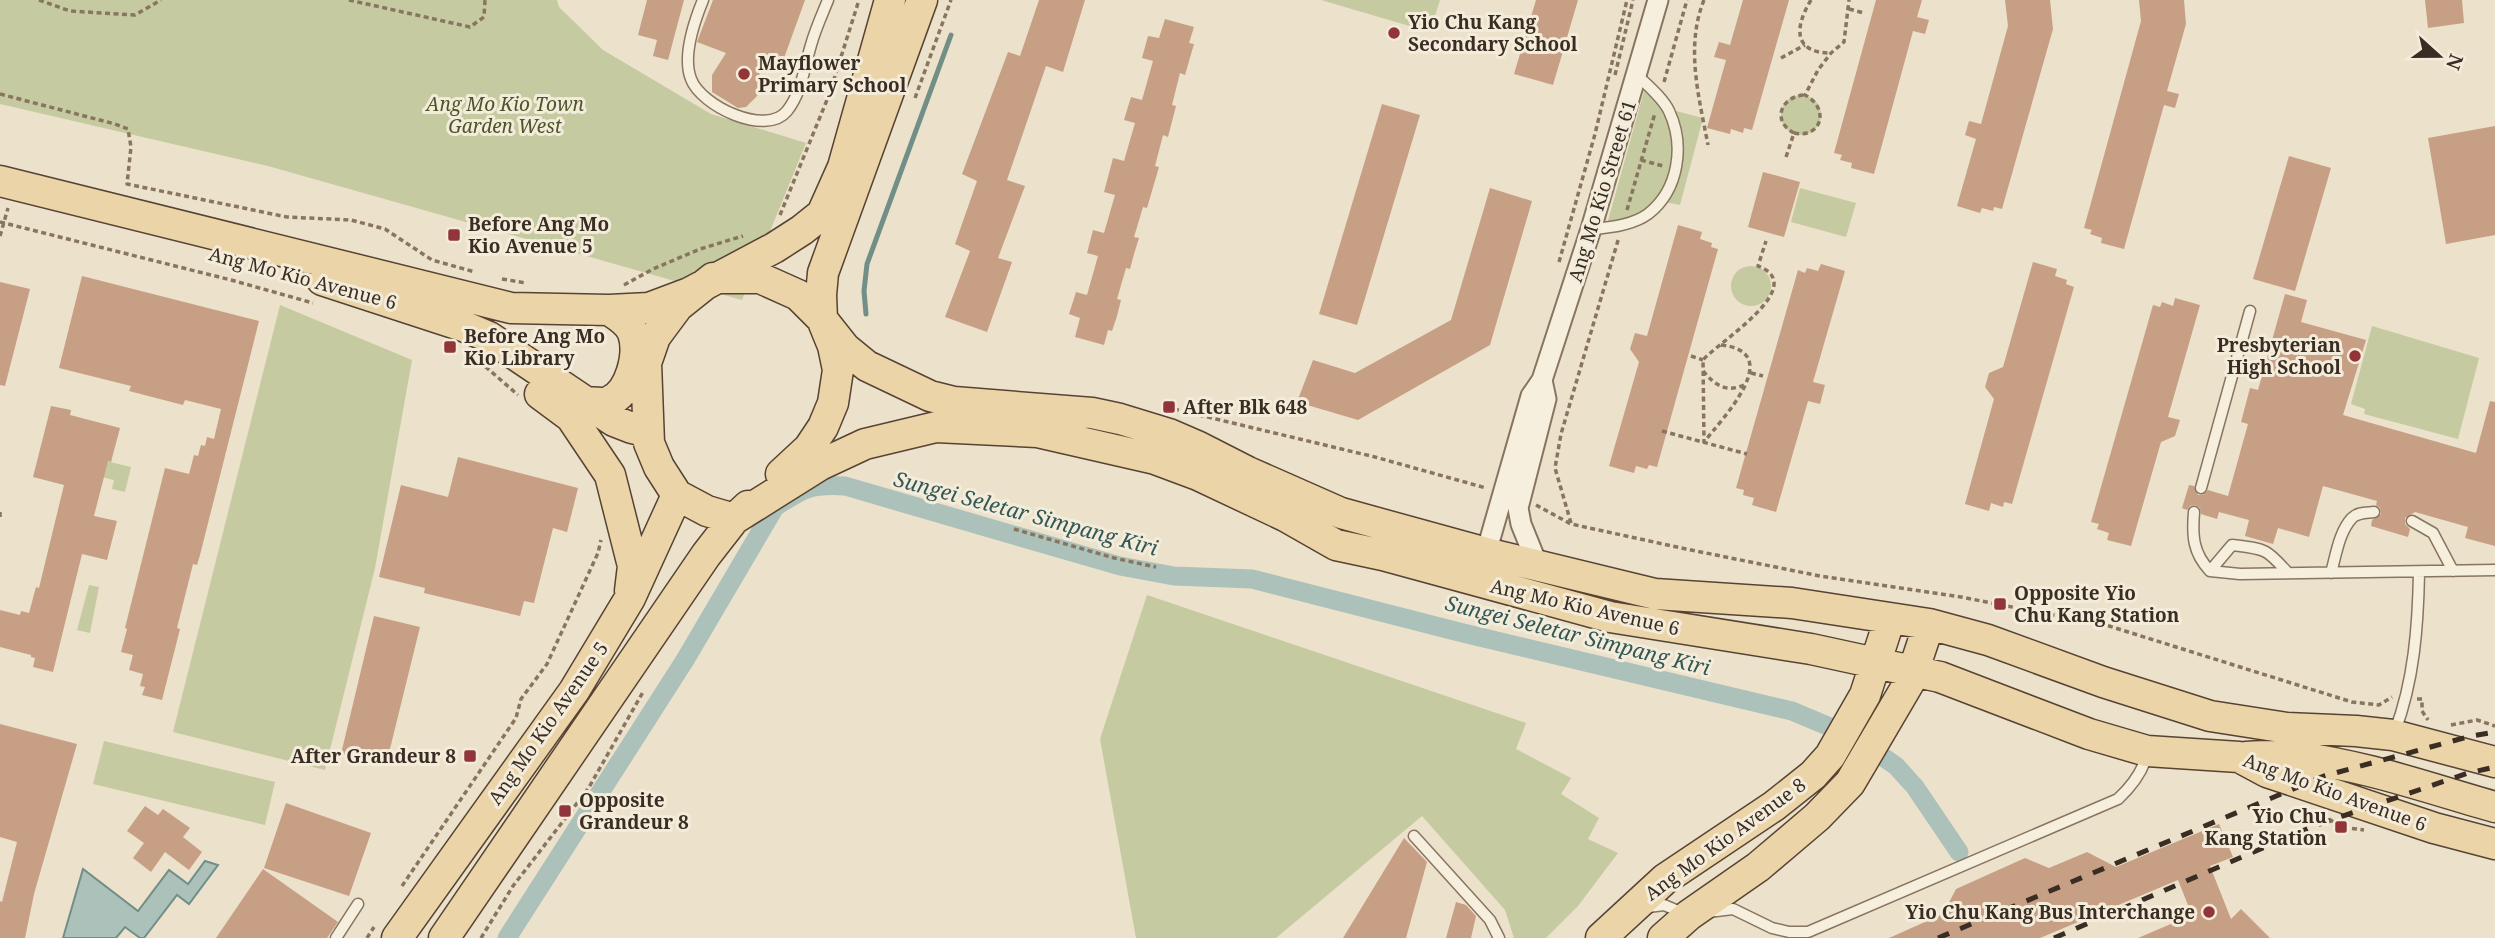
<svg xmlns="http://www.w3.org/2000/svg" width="2495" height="938" font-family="'Noto Serif',serif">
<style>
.green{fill:#c5caa0}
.water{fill:#abc1ba;stroke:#728f87;stroke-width:2}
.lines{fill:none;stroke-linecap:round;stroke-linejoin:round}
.stream{stroke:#728f87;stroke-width:5}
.canal{stroke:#abc1ba;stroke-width:19}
.building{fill:#c79f85}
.service-casing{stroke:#887560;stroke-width:13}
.minor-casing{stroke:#887560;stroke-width:23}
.primary-casing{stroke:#564334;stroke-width:33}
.path{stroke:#887560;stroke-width:3.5;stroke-dasharray:5 3.5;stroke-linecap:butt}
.service{stroke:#f7efde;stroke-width:10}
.minor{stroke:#f7efde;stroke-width:19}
.primary{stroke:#ebd4a7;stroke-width:30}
.rail{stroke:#3a2d23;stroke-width:5;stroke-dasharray:12 12;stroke-linecap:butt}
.poi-dot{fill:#923538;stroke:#f4ecda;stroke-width:2.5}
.labels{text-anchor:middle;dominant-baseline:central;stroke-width:6;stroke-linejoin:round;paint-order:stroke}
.poi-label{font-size:19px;font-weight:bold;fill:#3a2d23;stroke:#f4ecda;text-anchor:start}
.park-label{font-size:19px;font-style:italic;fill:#4b542b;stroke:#f4ecda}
.street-label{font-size:19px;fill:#3a2d23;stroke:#f4ecda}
.water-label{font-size:21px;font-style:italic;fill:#335855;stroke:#f4ecda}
</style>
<rect width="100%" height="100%" fill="#ece1cb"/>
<!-- green -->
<path class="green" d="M0,0H557L559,7L603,50L711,114L806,143L742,300L268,166L0,104Z
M1321,0H1440L1430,32Z
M1646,84L1668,109L1703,118L1680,205L1660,201L1647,215L1606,228Z
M1781 115a20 20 0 1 1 40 0a20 20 0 1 1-40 0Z
M1800,188L1856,203L1846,237L1791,222Z
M1731 286a20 20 0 1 1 40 0a20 20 0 1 1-40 0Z
M280,305L412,360L375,568L325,770L173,732Z
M2372,326L2479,358L2458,439L2364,414L2365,409L2351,404Z
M102,460L131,467L125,492L112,489L114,480L98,476Z
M89,585L99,587L90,633L77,630Z
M1147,595L1526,723L1516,749L1571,778L1561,794L1599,818L1588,839L1618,853L1578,906L1546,938H1514L1505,910L1422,816L1276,938H1136L1100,739Z
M104,741L275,782L265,825L93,784Z"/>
<!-- water -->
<path class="water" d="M205,861L218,865L189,904L177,895L144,938H140L125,927L116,938H63L83,869L138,911L169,870L188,884Z"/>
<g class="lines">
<!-- stream -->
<path class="stream" d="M866,314L864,291L867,264L951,35
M910,501L919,509"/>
<!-- canal -->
<path class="canal" d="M507,938L685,660L775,507C804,488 810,484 845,486L1120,566L1174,576L1252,579L1463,633L1792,711L1856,738L1896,766L1915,787L1959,852"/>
</g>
<!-- building -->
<path class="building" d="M647,0H684L668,60L653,56L657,40L638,35Z
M713,0H805L779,72L759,65L760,88L757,96L746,107L738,108L712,92V75L726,53L697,42Z
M1039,0H1085L1063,72L1046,66L1007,180L1025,186L998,258L1012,262L987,332L945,317L970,251L955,244L977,181L962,174L1008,52L1020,56Z
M1536,0H1578L1553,85L1514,74Z
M1743,0H1789L1752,130L1744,128L1743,133L1731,129L1730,134L1707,128L1726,60L1714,57L1719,42L1730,45Z
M1876,0H1922L1917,17L1929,20L1925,34L1913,31L1874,174L1851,168L1852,163L1840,160L1842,155L1834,153Z
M2005,0H2050L2053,29L2002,209L1994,207L1993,211L1982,208L1980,213L1957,206L1976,139L1965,135L1969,121L1981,124L2008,26Z
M2139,0H2184L2186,24L2167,91L2179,94L2175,108L2164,105L2124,249L2101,243L2102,238L2090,234L2092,230L2084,228L2141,21Z
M2425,0H2462L2464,23L2428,28Z
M1165,19L1194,27L1189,43L1194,44L1185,75L1180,73L1172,105L1176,106L1168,137L1163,135L1155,166L1159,167L1147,208L1143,207L1134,237L1139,238L1134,254L1130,269L1126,268L1117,299L1121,300L1117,316L1112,331L1108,330L1104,345L1075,337L1080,318L1069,314L1076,292L1087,295L1098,256L1087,253L1093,230L1104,233L1115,195L1104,192L1113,158L1124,161L1135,123L1124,120L1131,97L1142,100L1153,61L1142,58L1148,36L1159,38Z
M1382,104L1420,115L1357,325L1319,314Z
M2495,126V235L2446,244L2428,138Z
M2289,156L2331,168L2295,291L2253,279Z
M1763,172L1800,182L1784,237L1748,227Z
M1490,188L1532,201L1490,345L1358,420L1297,402L1313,360L1355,373L1451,320Z
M1678,225L1702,232L1700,239L1712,243L1711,247L1718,249L1657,467L1649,465L1647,469L1636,466L1634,473L1609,466L1639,362L1630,349L1635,333L1647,336Z
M2033,262L2057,269L2055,276L2067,280L2066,284L2074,287L2012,504L2004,502L2003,507L1991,503L1989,511L1965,504L1994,399L1985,387L1989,373L2003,367Z
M1821,264L1845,271L1813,382L1825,385L1820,404L1808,401L1776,512L1752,505L1754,498L1743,495L1744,490L1736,488L1798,270L1805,273L1807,268L1818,271Z
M82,276L259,321L200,555L197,565L193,564L177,628L180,629L162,700L142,695L145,687L140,686L143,674L129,670L133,655L121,652L127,629L125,628L165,468L189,474L194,455L198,456L201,445L205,446L207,437L214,439L221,409L185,400L183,405L129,391L131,386L59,368Z
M0,282L30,289L5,386L0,385Z
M2285,294L2307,300L2301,322L2366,340L2343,415L2476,453L2490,401L2495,402V546L2465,538L2468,527L2415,512L2405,518V524L2410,529L2408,537L2371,526L2372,520L2381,514L2380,508L2376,505L2377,501L2323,486L2309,537L2278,528L2273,544L2245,536L2249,520L2219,512L2217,519L2201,514L2200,508L2195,505L2190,506L2187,510L2182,508L2189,485L2194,486L2198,495H2203L2208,490L2228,496L2248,424L2241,422L2250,388L2258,390Z
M2175,298L2200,305L2168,417L2180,420L2175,436L2161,442L2131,546L2107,540L2109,533L2097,529L2099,524L2091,522L2153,305L2160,307L2162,302L2173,306Z
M51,406L71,410L70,415L120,428L111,462L108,461L94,516L117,521L107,560L82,554L53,672L33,667L35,658L31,657V655L0,647V610L20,615L21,611L29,613L36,587L39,588L64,485L33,477Z
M458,457L578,488L567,532L553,528L534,603L524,601L520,616L424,593L425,588L379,577L401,485L448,497Z
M374,616L420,627L386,765L341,754Z
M0,724L77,744L34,894L25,938H0V901L2,902L17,842L0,837Z
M286,803L371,833L349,896L264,868Z
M145,806L158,815L163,809L190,828L183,837L202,852L189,870L165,852L151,872L133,858L144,843L127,831Z
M2219,824L2233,857L2210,866L2231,919L2241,909L2270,938H2138L2192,915L2178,880L2040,938H1889L1943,914L1956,889L2025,858L2049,868L2087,852L2116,867Z
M1404,838L1427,862L1406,938H1343Z
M263,869L338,922L327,938H216Z
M1456,902L1466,905L1476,916L1471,938H1446Z"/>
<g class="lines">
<!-- service casing -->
<g class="service-casing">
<path id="service" d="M703,0C694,22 682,56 691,79C701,106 766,137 787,111C802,92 804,68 811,45C815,30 822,15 828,0
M1591,229C1609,228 1633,225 1648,214C1679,190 1685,145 1669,111C1663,98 1647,85 1637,75
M2201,488L2250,311
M2194,512C2192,536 2193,553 2210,571L2240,574L2495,570
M2412,521L2433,533L2453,571
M2210,571L2232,545C2265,549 2266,548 2288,573
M2331,573C2336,555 2339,532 2352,518C2358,512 2367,513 2374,512
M2395,731C2414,681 2418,626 2419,573
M1414,836L1490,920L1499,938
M1648,907L1664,905L1683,913
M1708,912L1733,909L1772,928L1789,932H1808L2118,799C2132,786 2142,773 2147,755
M336,938L358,904"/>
</g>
<!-- minor casing -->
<g class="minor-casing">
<path id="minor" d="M1486,553L1531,396L1542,380L1591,229L1658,0
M1538,566L1521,524L1518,508L1546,399L1542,380"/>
</g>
<!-- primary casing -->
<g class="primary-casing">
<path id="primary" d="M0,181L511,308L609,310L649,308L689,293L774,248L802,230L822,214L843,167L890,0
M322,280L463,326L489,337L614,421L632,428L648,432
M822,319L845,348L867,366L930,396L954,402L1092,413L1120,419L1169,434L1199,447L1248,472L1341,513L1486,553L1655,594L1792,603L1929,624L1988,640L2103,682L2210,716L2287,728L2356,731L2393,735L2495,762
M822,319L821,295L823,273L922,0
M540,394L571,417L610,475L633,566L630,591
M586,402C593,402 602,404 608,402C631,393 640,354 633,333C629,322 618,316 609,310
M734,519L820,465L865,444L936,427L1037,432L1155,459L1198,475L1285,516L1336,545L1383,555L1610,617L1811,649L1940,677L2089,734L2147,751L2239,757L2267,772L2434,828L2495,844
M734,519L707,511L677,495L659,467L649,443L646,363L655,337L678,306L713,278H760L798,295L822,319L833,346L838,370L833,403L823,427L809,448L781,474
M2246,757C2262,756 2279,755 2295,757C2364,765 2428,788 2495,807
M397,938L574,691L630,598L677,495
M444,938L706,555L734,519L748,506
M1601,938L1665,879L1774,806L1813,775L1830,756L1865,695L1890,618
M1663,938L1689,915L1758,867L1817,817L1850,783L1910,681L1929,624"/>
</g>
<!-- path -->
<path class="path" d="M39,0L70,11L135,15L161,0
M349,0L470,27L484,17L485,0
M1704,0C1685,47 1699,97 1708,145
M1811,0C1795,26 1792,53 1831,53
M1849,9L1864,13
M1781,58L1805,45
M1615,75L1633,0
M1664,82L1687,0
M0,94L115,124L128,129L131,147L127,184L287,217L351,220L385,229L432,260L475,272
M915,98L951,0
M1794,133C1771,121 1781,96 1805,95
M1786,157L1794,133C1822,139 1830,108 1805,95L1818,70L1831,53L1844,42L1849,0
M1641,160L1663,166
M1627,210L1655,113
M780,215L829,95L859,0
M0,222L231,280L313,303
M0,236L8,208
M1559,262L1595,134L1627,0
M502,279L526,283
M624,285L653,269L700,249L743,236
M1721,345C1787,352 1722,419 1704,442L1703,360C1717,343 1811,286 1758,266L1766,241
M1691,356L1703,360
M479,361L518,395
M1703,371C1715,385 1726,393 1744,385
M1751,373L1763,376
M1174,409L1375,457L1486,488
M1662,431L1747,454
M1536,505L1571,524L1686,549L1820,576L1961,597L2109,626L2352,702L2379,705L2392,697
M0,512V517
M1571,523L1555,468L1561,434L1619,237
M1014,529L1114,558L1156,567
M2417,699H2422V711L2428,720
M2451,725L2477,720L2495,726
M2329,819L2341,827L2364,830
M402,886L516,718L521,699L547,664L598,553L601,540
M367,938L374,927
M481,938L513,886L588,789L643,692"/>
<!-- service -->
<use href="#service" class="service"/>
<!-- minor -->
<use href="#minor" class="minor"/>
<!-- primary -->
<use href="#primary" class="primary"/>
<!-- rail -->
<path class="rail" d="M1938,938L2324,776L2471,736L2495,732
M2054,938L2314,826L2468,773L2495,767"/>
</g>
<!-- markers -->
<g class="poi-dot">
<circle cx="1394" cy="33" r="7"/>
<circle cx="744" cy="74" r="7"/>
<rect x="447" y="228" width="14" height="14" rx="3.5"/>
<rect x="443" y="340" width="14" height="14" rx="3.5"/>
<circle cx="2355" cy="356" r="7"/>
<rect x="1162" y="400" width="14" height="14" rx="3.5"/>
<rect x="1993" y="597" width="14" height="14" rx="3.5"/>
<rect x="463" y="749" width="14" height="14" rx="3.5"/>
<rect x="558" y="804" width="14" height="14" rx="3.5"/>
<rect x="2334" y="820" width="14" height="14" rx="3.5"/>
<circle cx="2209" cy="912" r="7"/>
</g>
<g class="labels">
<!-- poi labels -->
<g class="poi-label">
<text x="1408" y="22">Yio Chu Kang<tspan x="1408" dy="22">Secondary School</tspan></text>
<text x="758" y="63">Mayflower<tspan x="758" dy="22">Primary School</tspan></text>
<text x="468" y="224">Before Ang Mo<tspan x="468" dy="22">Kio Avenue 5</tspan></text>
<text x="464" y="336">Before Ang Mo<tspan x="464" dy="22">Kio Library</tspan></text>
<text x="2341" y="345" text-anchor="end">Presbyterian<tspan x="2341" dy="22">High School</tspan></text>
<text x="1183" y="407">After Blk 648</text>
<text x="2014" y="593">Opposite Yio<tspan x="2014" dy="22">Chu Kang Station</tspan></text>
<text x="456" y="756" text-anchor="end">After Grandeur 8</text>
<text x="579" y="800">Opposite<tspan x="579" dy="22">Grandeur 8</tspan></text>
<text x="2327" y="816" text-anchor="end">Yio Chu<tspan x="2327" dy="22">Kang Station</tspan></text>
<text x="2195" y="912" text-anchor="end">Yio Chu Kang Bus Interchange</text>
</g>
<!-- park labels -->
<g class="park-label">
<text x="505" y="104">Ang Mo Kio Town<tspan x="505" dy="22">Garden West</tspan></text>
</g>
<!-- street labels -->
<g class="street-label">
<text transform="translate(1602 191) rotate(-73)">Ang Mo Kio Street 61</text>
<text transform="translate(303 278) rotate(15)">Ang Mo Kio Avenue 6</text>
<text transform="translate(1585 607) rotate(13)">Ang Mo Kio Avenue 6</text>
<text transform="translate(548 723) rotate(-55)">Ang Mo Kio Avenue 5</text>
<text transform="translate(2335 792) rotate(20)">Ang Mo Kio Avenue 6</text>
<text transform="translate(1725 839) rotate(-36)">Ang Mo Kio Avenue 8</text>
</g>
<!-- water labels -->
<g class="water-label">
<text transform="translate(1026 513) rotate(15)">Sungei Seletar Simpang Kiri</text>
<text transform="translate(1578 635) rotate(14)">Sungei Seletar Simpang Kiri</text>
</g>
</g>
<!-- north arrow -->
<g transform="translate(2439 56) rotate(111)" stroke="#f4ecda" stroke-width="5" paint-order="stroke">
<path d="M0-5L12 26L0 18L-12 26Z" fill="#3a2d23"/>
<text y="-10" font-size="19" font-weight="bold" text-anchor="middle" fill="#3a2d23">N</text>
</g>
</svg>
